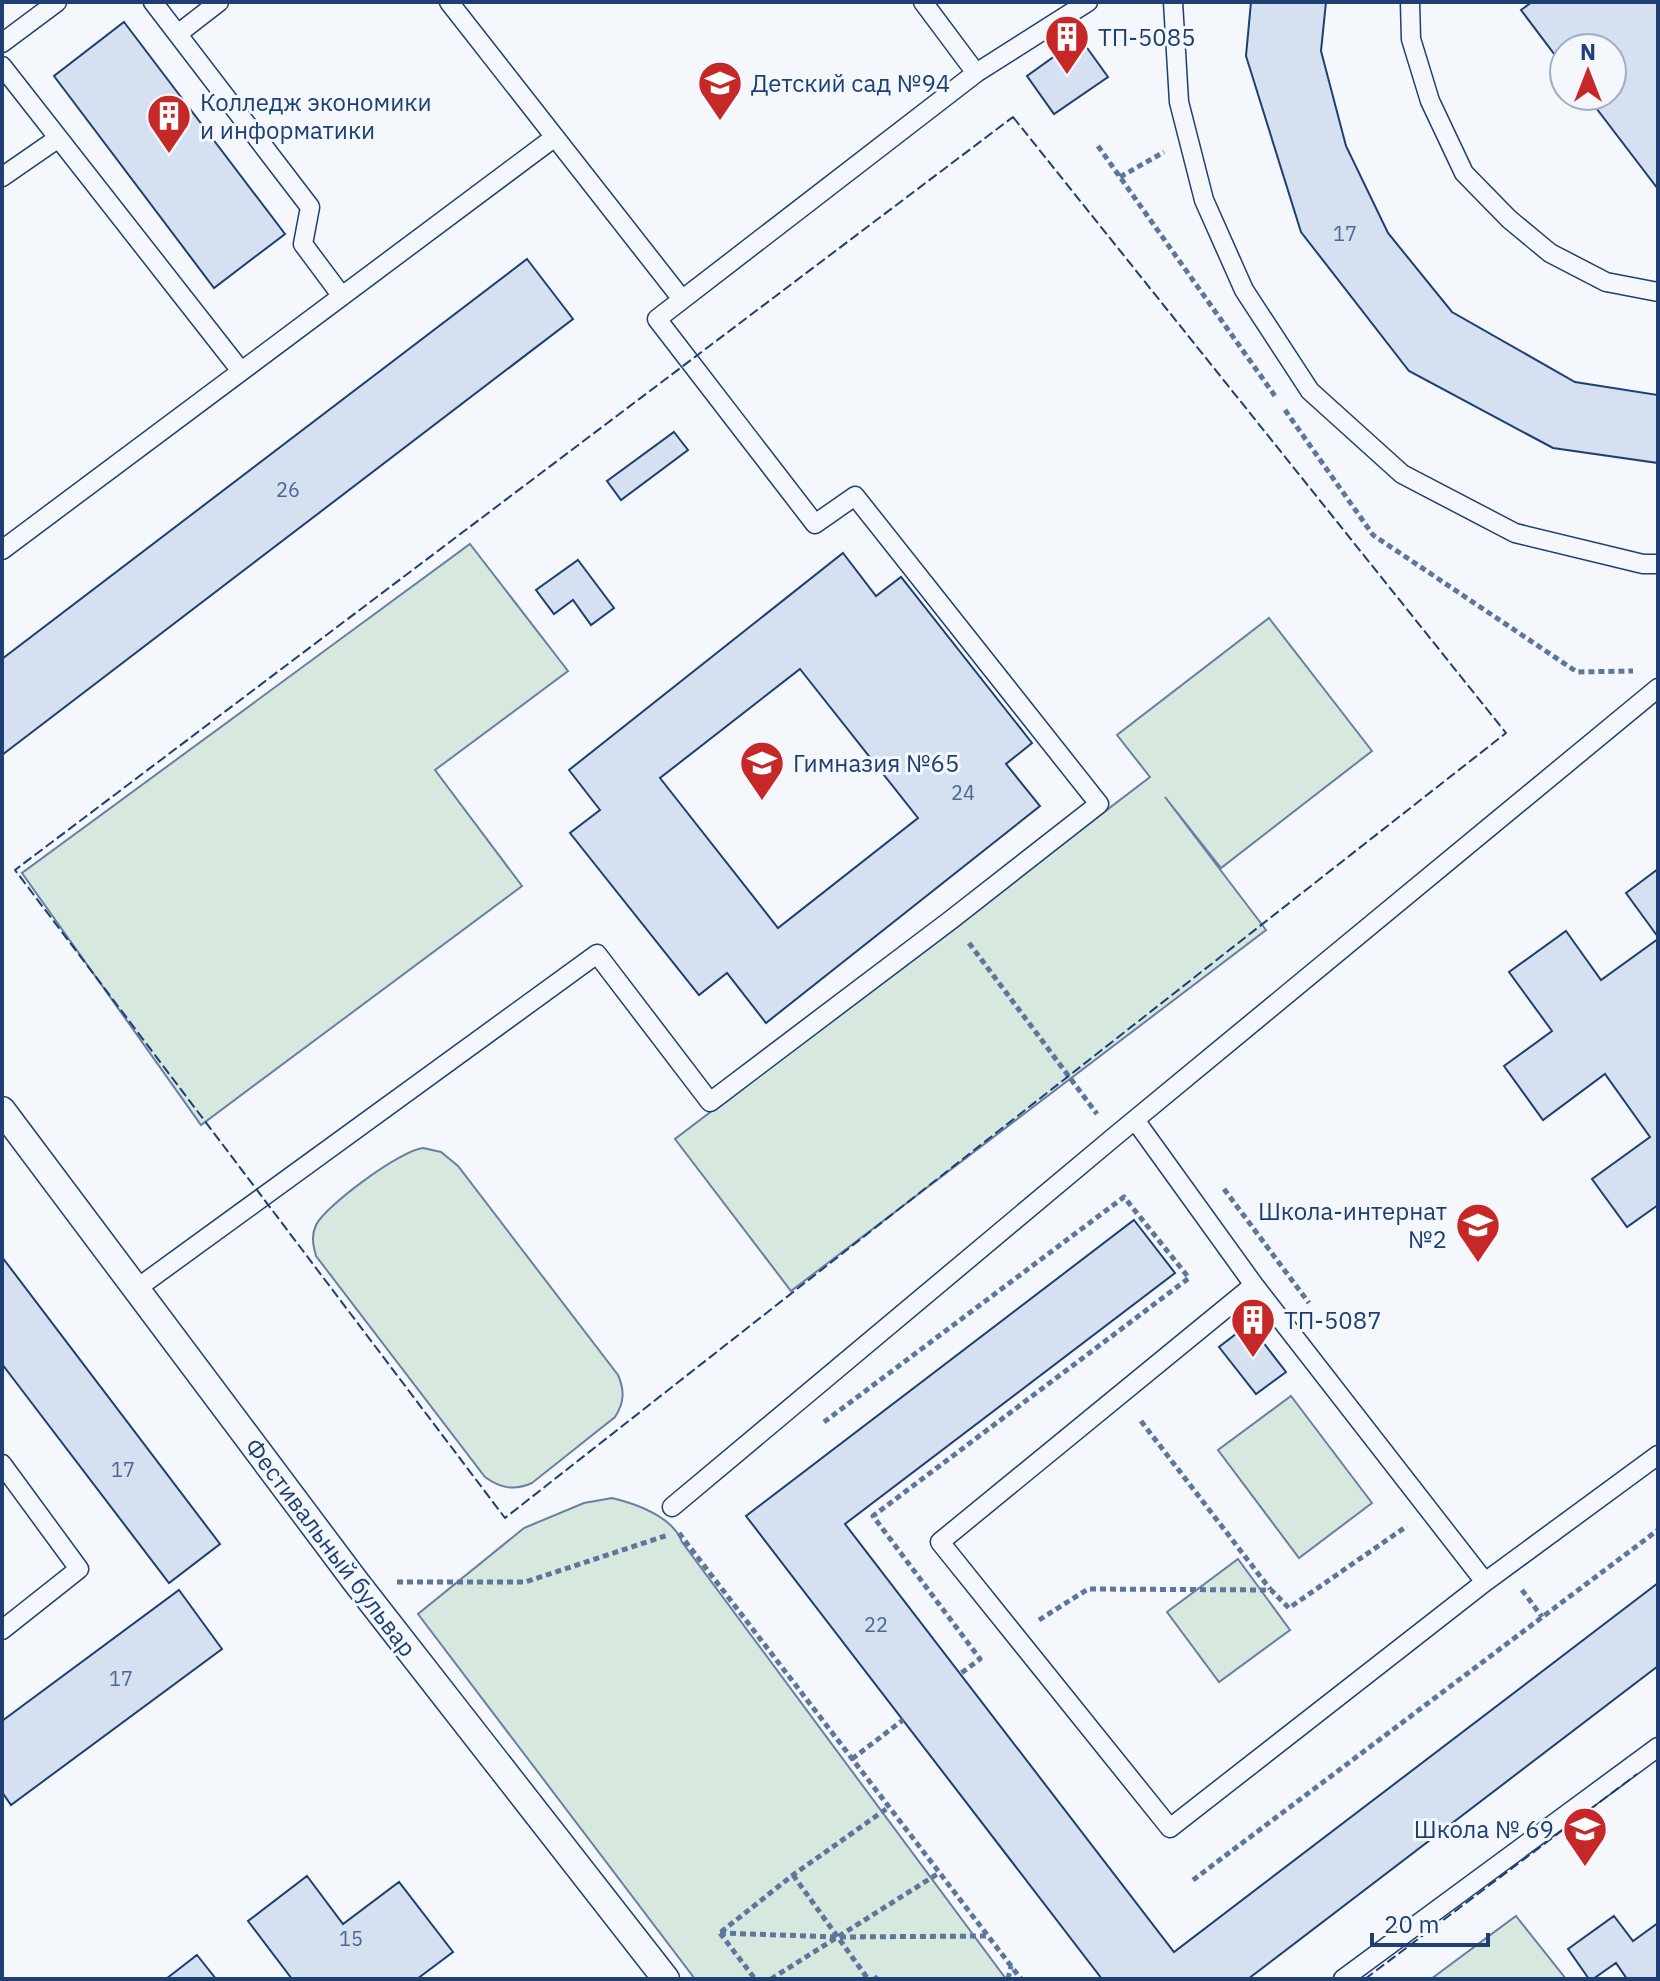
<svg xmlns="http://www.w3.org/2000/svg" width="1660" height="1981" font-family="'IBM Plex Sans',sans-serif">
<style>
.green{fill:#d7e8df;stroke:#687fa3;stroke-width:2}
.building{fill:#d5e0f0;stroke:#1d3f73;stroke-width:2;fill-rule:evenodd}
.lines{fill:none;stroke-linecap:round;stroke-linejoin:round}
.service-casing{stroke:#1d3f73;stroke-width:21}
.pedestrian-casing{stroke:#1d3f73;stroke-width:29}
.path{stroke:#5e769c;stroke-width:5;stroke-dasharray:6 4;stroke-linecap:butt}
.service{stroke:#f4f7fb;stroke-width:18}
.pedestrian{stroke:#f4f7fb;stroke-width:26}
.fence{stroke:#1d3f73;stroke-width:2;stroke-dasharray:10 4;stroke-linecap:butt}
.labels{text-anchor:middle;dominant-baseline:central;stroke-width:6;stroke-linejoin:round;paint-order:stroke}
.number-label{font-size:20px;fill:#4b6792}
.poi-label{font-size:24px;fill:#1d3f73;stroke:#f4f7fb;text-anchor:start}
.street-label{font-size:24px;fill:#1d3f73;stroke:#f4f7fb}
</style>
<rect width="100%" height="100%" fill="#f4f7fb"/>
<!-- green -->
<path class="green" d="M470,544L568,671L435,770L522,886L201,1125L22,873Z
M1269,618L1372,751L1221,868L1165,797L1266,930L791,1291L675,1139L1150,777L1117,735Z
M423,1148L441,1152L458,1166L618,1375C625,1391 624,1403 615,1417L532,1483C514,1491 500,1488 485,1477L316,1256C313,1245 311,1236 316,1225C325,1206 401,1150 423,1148Z
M1291,1396L1372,1503L1299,1558L1218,1450Z
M612,1498C637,1504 673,1517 682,1542L1006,1979H879L876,1976L872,1979H695L418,1614L524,1528L584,1503Z
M1238,1559L1290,1630L1219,1682L1167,1612Z
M1516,1916L1566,1979H1431Z"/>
<!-- building -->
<path class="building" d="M1251,2H1326L1321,51L1346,146L1388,233L1452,312L1575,382L1658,395V463L1553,448L1409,371L1301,232L1246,56Z
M1532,2H1658V189L1587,96H1612V48H1564V67L1521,10Z
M124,22L285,234L214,288L54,76Z
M1080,38L1108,77L1054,114L1027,76Z
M527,259L573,319L2,755V659Z
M674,432L688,450L621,500L607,481Z
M843,553L876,596L901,577L1032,743L1006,764L1040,806L766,1023L727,973L699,995L570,833L600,810L569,770ZM800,669L918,818L778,928L660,778Z
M578,560L614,608L591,625L573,600L554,614L536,590Z
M1658,869V937L1626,893Z
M1566,931L1601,980L1658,939V1205L1627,1227L1592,1179L1650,1137L1605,1074L1543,1120L1504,1066L1552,1031L1509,972Z
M1134,1220L1175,1273L845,1524L1174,1952L1658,1583V1666L1248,1979H1102L746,1516Z
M2,1257L220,1544L169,1583L2,1364Z
M1249,1324L1286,1372L1256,1394L1219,1347Z
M179,1590L222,1649L11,1805L2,1792V1721Z
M307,1876L343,1924L399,1882L453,1952L417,1979H292L248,1921Z
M1614,1916L1633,1941L1658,1923V1979H1627L1616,1963L1593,1979H1589L1568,1949Z
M197,1955L216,1979H166Z"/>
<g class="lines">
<!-- service casing -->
<g class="service-casing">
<path id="service" d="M153,2L310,207L303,244L341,295
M449,2L681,298
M923,2L976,73
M1173,2L1179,102L1204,200L1244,290L1310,391L1402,474L1515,533L1643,564H1658
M1410,2L1411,39L1430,101L1464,173L1509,219L1550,253L1606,282L1658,292
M179,33L219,2
M2,43L57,2
M2,66L241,371
M2,177L57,139
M2,550L555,137
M1135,1120L1254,1285L1485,1582
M1254,1285L940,1542L1170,1828L1485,1582L1658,1455
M136,1289L597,954L710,1102L952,919L1099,804L855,496L815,524L657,319L976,73L1088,2
M2,1464L79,1569L2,1630
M672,1507L1114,1137L1658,688
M1343,1979L1658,1747"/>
</g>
<!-- pedestrian casing -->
<g class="pedestrian-casing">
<path id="pedestrian" d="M2,1110L356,1582L666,1979"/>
</g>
<!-- path -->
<path class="path" d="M1098,146L1275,396
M1120,177L1164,152
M1285,410L1373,535L1577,672L1633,671
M969,943L1097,1114
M1224,1189L1309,1303
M1141,1421L1270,1589
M824,1422L1124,1197L1189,1278L873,1516L980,1659L960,1674
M679,1533L1021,1979
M397,1582H525L668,1535
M1522,1590L1542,1617
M1039,1620L1088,1589L1271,1590L1289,1608L1407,1526
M852,1759L903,1720
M793,1875L868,1979
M1193,1880L1658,1530
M721,1932L793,1875L889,1807
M720,1933L838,1937L987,1936
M720,1933L755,1979
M771,1979L939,1873
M1008,1979L1011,1966"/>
<!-- service -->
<use href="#service" class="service"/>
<!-- pedestrian -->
<use href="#pedestrian" class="pedestrian"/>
<!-- fence -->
<path class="fence" d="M1013,117L1506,733L505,1518L15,870Z
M1365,1979L1637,1774"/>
</g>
<!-- icons -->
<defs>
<g id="building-pin" transform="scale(2.3)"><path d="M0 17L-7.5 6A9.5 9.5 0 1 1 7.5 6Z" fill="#c62828" stroke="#f4f7fb"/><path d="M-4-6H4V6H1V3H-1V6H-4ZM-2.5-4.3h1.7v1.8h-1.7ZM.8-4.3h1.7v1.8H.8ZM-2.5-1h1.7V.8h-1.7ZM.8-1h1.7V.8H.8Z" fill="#fff"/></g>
<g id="school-pin" transform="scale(2.3)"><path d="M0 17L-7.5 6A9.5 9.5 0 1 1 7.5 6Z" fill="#c62828" stroke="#f4f7fb"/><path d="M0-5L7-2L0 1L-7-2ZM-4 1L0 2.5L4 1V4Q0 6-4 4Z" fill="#fff"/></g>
</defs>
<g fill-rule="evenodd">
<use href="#building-pin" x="1067" y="37"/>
<use href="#school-pin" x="720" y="83"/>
<use href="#building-pin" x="169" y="116"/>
<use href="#school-pin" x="762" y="763"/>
<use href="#school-pin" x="1478" y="1225"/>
<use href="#building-pin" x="1253" y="1320"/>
<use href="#school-pin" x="1585" y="1829"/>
</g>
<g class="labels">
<!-- number labels -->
<g class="number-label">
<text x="1345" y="233">17</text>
<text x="288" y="489">26</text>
<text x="963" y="792">24</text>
<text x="123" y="1469">17</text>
<text x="876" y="1624">22</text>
<text x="121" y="1678">17</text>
<text x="351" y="1938">15</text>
</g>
<!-- poi labels -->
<g class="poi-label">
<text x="1098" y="37">ТП-5085</text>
<text x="751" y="83">Детский сад №94</text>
<text x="200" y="102">Колледж экономики<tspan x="200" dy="28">и информатики</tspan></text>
<text x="793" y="763">Гимназия №65</text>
<text x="1447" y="1211" text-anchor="end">Школа-интернат<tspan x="1447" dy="28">№2</tspan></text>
<text x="1284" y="1320">ТП-5087</text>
<text x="1554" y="1829" text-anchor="end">Школа № 69</text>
</g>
<!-- street labels -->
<g class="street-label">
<text transform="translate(331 1547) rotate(53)">Фестивальный бульвар</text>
</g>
</g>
<!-- border -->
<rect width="1660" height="1981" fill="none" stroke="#1d3f73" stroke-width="8"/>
<!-- north arrow -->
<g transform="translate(1588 72)"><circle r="38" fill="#f4f7fb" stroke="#9eadc5" stroke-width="2"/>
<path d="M0-6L14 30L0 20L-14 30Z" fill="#c62828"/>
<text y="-12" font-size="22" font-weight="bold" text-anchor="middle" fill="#1d3f73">N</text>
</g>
<!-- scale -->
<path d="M1372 1933v12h116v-12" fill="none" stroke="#1d3f73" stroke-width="4"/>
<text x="1384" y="1933" font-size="24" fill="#1d3f73" stroke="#f4f7fb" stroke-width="6" paint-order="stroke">20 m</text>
</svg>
